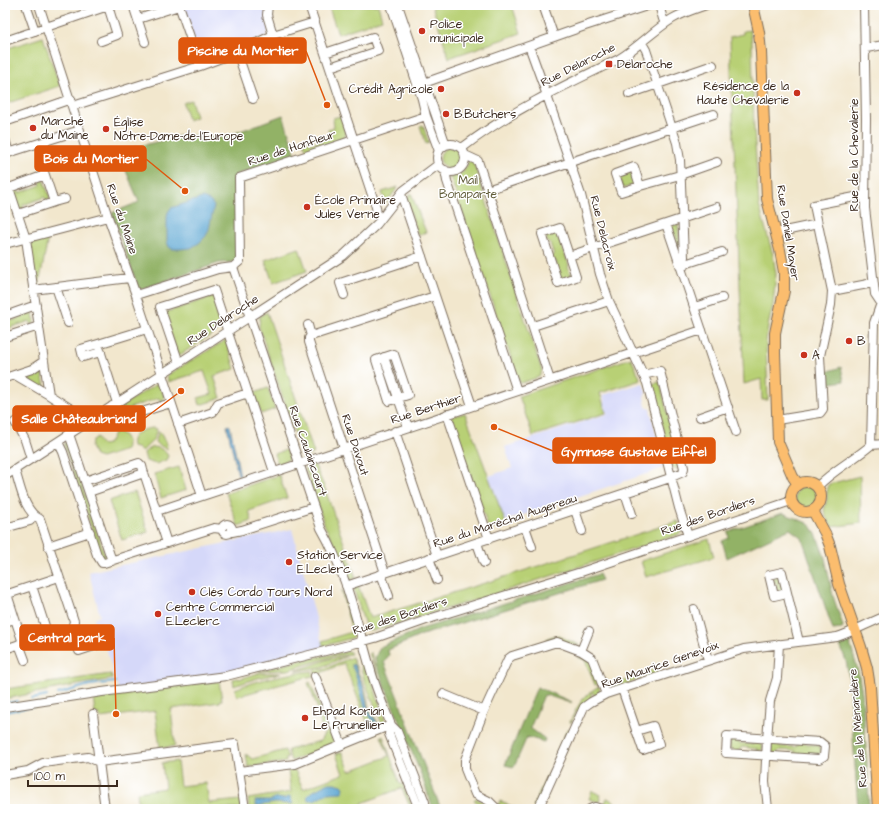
<svg xmlns="http://www.w3.org/2000/svg" width="889" height="814" font-family="'Architects Daughter',sans-serif">
<style>
.built{fill:#d5d8f9}
.green{fill:#b8d075;stroke:#7a7d4a}
.forest{fill:#92b266;stroke:#666e42}
.water{fill:#59a4d1;stroke:#4a6778}
.lines{fill:none;stroke-linecap:round;stroke-linejoin:round}
.stream{stroke:#59a4d1;stroke-width:2}
.minor-casing{stroke:#7b6c5b;stroke-width:10}
.major-casing{stroke:#7b6c5b;stroke-width:12}
.minor{stroke:#fff;stroke-width:8}
.major{stroke:#fbbd6e;stroke-width:10}
.poi-dot{fill:#c8321e;stroke:#fff;stroke-width:1.5}
.labels{text-anchor:middle;dominant-baseline:central;stroke-width:3;stroke-linejoin:round;paint-order:stroke}
.poi-label{font-size:12px;fill:#3b2a1e;stroke:#fff;text-anchor:start}
.street-label{font-size:12px;fill:#3b2a1e;stroke:#fff}
.park-label{font-size:12px;fill:#605c38;stroke:#fff}
.leader{fill:none;stroke:#df570d;stroke-width:1.5}
.callout-dot{fill:#df570d;stroke:#fff;stroke-width:1.5}
.callout{fill:#df570d;stroke:#df570d;stroke-width:1.5}
.callout-label{font-size:13px;text-anchor:middle;font-weight:bold;fill:#fff}
</style>
<rect width="100%" height="100%" fill="#fff"/>
<filter id="ink" filterUnits="userSpaceOnUse"><feTurbulence type="fractalNoise" baseFrequency=".025" numOctaves="2"/><feDisplacementMap in="SourceGraphic" scale="8" xChannelSelector="R" yChannelSelector="G"/><feConvolveMatrix kernelMatrix="1 2 1 2 8 2 1 2 1" color-interpolation-filters="sRGB"/></filter>
<filter id="wash" filterUnits="userSpaceOnUse"><feTurbulence type="fractalNoise" baseFrequency=".012" numOctaves="4" result="noise"/><feDisplacementMap in="SourceGraphic" scale="16" xChannelSelector="R" yChannelSelector="G"/><feGaussianBlur stdDeviation="0.9" result="paint"/><feColorMatrix in="noise" values="0 0 0 0 0 0 0 0 0 0 0 0 0 0 0 0 0 1.4 0 .05"/><feComposite in="paint" operator="in"/></filter>
<g filter="url(#wash)">
<rect width="100%" height="100%" fill="#f2e7cd"/>
<!-- built -->
<path class="built" d="M183,5H264L269,30L266,36L210,60L201,62Z
M643,383L646,392L644,397L646,407L650,409L664,468L505,521L489,476L512,468L505,447L607,414L603,395Z
M292,529L315,614L324,652L266,666L119,690L113,673L105,642H102L101,637L99,638L94,618L100,616L89,572Z"/>
<!-- green -->
<path class="green" d="M328,5H378L382,19L338,34Z
M432,5H512L521,33L449,58Z
M750,30L752,43L754,128L759,205L773,255L776,274L773,305L768,326L766,342L768,400H762L761,379L744,384L731,70L730,37L743,34V31Z
M43,37L60,86L5,104V49Z
M191,100L196,117L188,120L183,103Z
M341,116L346,134L344,138L307,151L304,143L309,141L310,144L331,136V135H329L328,130L334,127L333,118Z
M423,125L429,143L426,144L420,126Z
M440 158a11 11 0 1 1 22 0a11 11 0 1 1-22 0Z
M469,160L473,161L542,371L539,377L521,383L519,382L451,179L449,178C452,175 450,177 455,176C463,174 467,167 469,160Z
M630,173L632,174L635,182L634,185L625,188L622,187L620,178V176Z
M42,179L44,181L50,198L47,202L45,197L23,205L24,210H19L13,190L17,188L19,193L41,185L40,180Z
M398,187L387,202H385L382,192Z
M411,193L426,232L418,235L407,203V198Z
M678,224L680,248L679,249L672,227V226Z
M557,233L559,234L560,236L558,237L569,265L568,266L570,273H572L571,276L561,279L559,278L557,270L558,269L556,261L554,262L552,256L554,255L550,243H548L546,238L547,236Z
M48,238L39,285L35,286L30,245L33,241Z
M299,248L307,271L273,283L265,260Z
M215,296L224,327L178,356L164,313Z
M32,310L35,322L32,325L30,321L6,329L7,334L5,333V323L28,315L27,311Z
M267,312L314,453L305,457L302,455L259,327L260,316Z
M226,340L235,369L214,376L221,398L200,405L198,398L212,394L204,371L168,382L167,375Z
M631,358L641,380L600,393L606,413L533,436L519,396Z
M41,367L45,387L44,389L26,378L25,375Z
M660,382L680,467L678,469H673L672,466L652,384Z
M157,384L161,385L164,397L162,403L159,398L118,412L116,409Z
M268,388L275,409L261,414L254,393Z
M465,413L506,524L489,530L451,417Z
M153,428L157,429C153,445 150,441 142,452L137,448L132,447C129,434 142,429 153,428Z
M159,431L166,443L167,449L157,444L155,442Z
M115,432C125,432 129,441 126,450L101,458L95,456L91,447L92,441L97,437C99,444 103,447 109,443L113,435Z
M67,442L68,443L106,559L102,560L64,445L65,443Z
M152,447C159,447 165,450 168,456L166,460L156,464L146,461L144,453L147,450Z
M286,450L289,458L288,460L279,464L277,462L274,454Z
M314,464L324,486L356,578L350,580L347,579L336,547L325,526L305,468Z
M179,467L186,490L161,498L154,474Z
M279,475L287,498L249,511L252,521L238,526L226,493Z
M860,476L861,523L832,527L826,517L824,511L827,499V492L829,484Z
M795 497a11 11 0 1 1 22 0a11 11 0 1 1-22 0Z
M135,492L148,532L122,540L109,501Z
M678,521L681,530V533L677,535L492,595L372,631L369,630L366,628L353,587L358,585L370,618L498,579Z
M709,539L714,557L646,577L641,561Z
M779,576L783,580H779L780,585L785,586L786,589L778,592L773,587L777,588L776,582H772V578Z
M341,590L343,592L348,610H349L356,632L352,638L323,646L322,641L352,632Z
M553,636H559L579,645L577,646L552,638L547,640V638Z
M349,651L351,654L334,656L288,670L259,671L302,660Z
M369,653H371L377,674L395,722L391,717Z
M363,654L385,720V724L383,726L364,680L358,655Z
M347,656L322,667L295,671L329,659Z
M578,656L589,658L599,684L595,685L585,660L578,657Z
M352,657L366,691L369,709L376,719L380,727L371,731L344,663L316,675L314,670L326,668Z
M659,668V674L646,677L645,673Z
M312,671L314,676H312L238,696L236,694L235,689C259,679 285,674 312,671Z
M259,673H281L258,678L234,686L233,679L239,678V679Z
M111,674L113,679C77,684 41,692 5,699V689Z
M640,675L641,679L613,688H608L605,684L607,683L612,686Z
M219,681L222,700H220V702L171,709L175,746L160,748L155,711L100,718L99,714H95L93,696Z
M310,682L323,715L327,713L329,719L325,721L328,727L322,729L317,707L308,683Z
M600,686L599,694L595,697L593,692L591,693L592,698L576,713L571,723L570,722C576,708 585,692 600,686Z
M567,729H569L564,739L566,742L560,755L557,756L553,764H552Z
M329,731L335,745L291,761L288,750L320,741L324,734Z
M381,736H383L400,784H403L412,806L410,807L402,788L362,803L364,809H357L355,806L346,809H249L248,799L291,792L288,771L295,770L303,789L343,774L336,754L342,752L350,771L389,756Z
M741,738L738,743L753,744L757,740C762,742 764,745 762,750L753,753L758,749L742,747L737,752L730,749V743L732,739Z
M776,742L782,743L779,746L795,747L800,742L819,746C821,749 821,752 819,755H793L796,751L780,750L776,754L771,751L772,744Z
M285,750L288,758H286V762L248,767L246,754L252,759Z
M177,761L180,786L206,783L209,803L240,800L242,809H139L137,792L165,788L162,763Z
M549,771H550L536,809L533,806Z
M592,791L601,795L599,802L589,799Z
M476,798L494,809C484,809 482,807 474,800Z
M607,798L615,802L612,809L604,805Z
M500,801L518,809H506L498,805Z"/>
<!-- forest -->
<path class="forest" d="M283,115L296,155L235,175L236,180L237,259L234,262L219,263L139,290L112,213L139,202L122,161L100,166L97,157L183,135L222,138Z
M841,367L844,381L825,384L824,373Z
M783,513L807,523L812,527L817,536L825,558L833,596L843,626L842,629L833,630L802,538L790,529L727,558L722,541L729,538L728,532Z
M599,574L602,580L422,635L388,650L389,655L384,662L441,809H433L422,777L377,667L375,658L380,647L421,629Z
M849,641L857,667L862,693L868,776L869,809H858L849,678L846,661L839,642Z
M537,687L572,702L570,703L546,695H544L530,728L545,739L544,742L527,737L514,767L505,765Z"/>
<!-- water -->
<path class="water" d="M202,198L210,201L214,206L209,229L206,236L199,243L191,248L180,249H172L169,247L167,242V217L168,212L171,208Z
M229,425L230,426L240,476L238,475L227,426Z
M352,664L354,665L364,689L368,710L376,721V724C360,709 362,685 352,667Z
M329,783H335L342,785L344,787L343,792L328,793L314,800H308L307,796L311,792Z
M290,796L293,804L275,803L256,806L255,801H270L276,798L284,799Z"/>
<g class="lines">
<!-- stream -->
<path class="stream" d="M58,694L89,685L115,682
M32,699L47,696
M7,703L18,701
M5,712L35,706"/>
</g>
</g>
<g filter="url(#ink)">
<g class="lines">
<!-- minor casing -->
<g class="minor-casing">
<path id="minor" d="M26,5L35,31
M39,5L108,217L136,295L202,496
M133,5L145,42
M179,5L200,66
M268,5L267,15L273,35
M309,5L376,207L377,215L381,219
M391,5L422,99L426,116L439,151
M398,5L446,145
M543,5L554,37
M659,5L663,19L666,23
M864,5L866,119L865,208L875,294L881,303
M138,19L179,6
M5,41L111,5
M101,41L117,35L108,6
M642,43L646,50L677,143L680,160L684,257L681,268L736,432
M529,46L545,90L581,195L600,274L609,301L647,383L679,508L688,536
M866,48L884,45
M237,52L253,99
M325,53L373,37L378,51L330,67
M424,83L585,26L650,5
M629,94L713,65
M73,106L200,66L237,52L273,35L315,22
M5,122L71,99
M5,139L9,153
M437 158a14 14 0 1 1 28 0a14 14 0 1 1-28 0Z
M462,148C510,111 565,85 619,59C638,47 653,31 672,19C682,13 695,9 706,5
M5,154L80,130
M465,155L478,161L550,380
M42,166L45,175
M445,170L447,181L517,391
M640,186L621,192L615,174L634,167L640,186L680,175L717,162
M487,190L714,114
M401,194L472,406
M54,202L65,199
M18,214L54,202L45,175L9,188L26,239L49,395L90,421
M666,224L681,268L688,263L722,252
M560,228L576,277L558,283L542,234Z
M775,233L818,224
M5,244L108,217
M569,256L717,207
M233,267L321,528C346,571 357,623 371,671C376,689 384,707 391,725L397,731L425,802V809
M56,287L68,323
M33,290L129,278
M832,291L873,283
M136,295L218,269L233,267L240,261L239,178L426,116
M344,295L340,283L422,256
M695,307L722,298
M5,316L36,305
M308,325L311,336L309,338V342L385,573
M533,326L609,301
M311,336L435,296
M5,337L39,326
M98,344L81,349L83,357L101,352
M394,354L408,395L389,401L376,360Z
M384,357L408,427
M179,363L160,307L214,290L274,472
M15,375L49,395
M5,378L32,369L44,361
M117,403L98,344L147,329
M112,406L119,419L171,403
M71,409C73,419 74,425 69,434L112,561
M447,414L489,539
M700,417L728,407
M777,420L820,413L823,409L820,356L831,305L832,291L814,205L865,195
M15,422L25,440L31,459
M178,424L213,412L218,403L248,393
M395,431L437,556
M58,442L63,452L97,555L102,563H104L214,528L222,529
M871,445L884,444
M15,470C20,485 24,512 40,519L74,621L72,629L79,651L97,645
M5,476L343,256L377,224L403,191L439,164
M85,481L139,463L142,466L143,470L167,543
M818,486C833,470 854,460 871,445L874,323L881,303L884,299
M89,492L144,473
M625,493L632,514
M575,510L582,531
M157,511L702,330
M222 529a5 5 0 1 1 10 0a5 5 0 1 1-10 0Z
M525,527L532,547
M5,528L30,521L33,516
M232,532L242,530L314,507
M477,543L484,563
M48,546L90,532
M429,558L437,580
M381,574L389,596
M32,586L45,626
M346,586L667,479L683,472L684,468L660,371L643,375
M787,593L774,596L769,575L782,572L799,642
M5,595L59,577
M694,609L708,660
M5,622L15,619L7,594
M19,644L25,660
M5,649L23,643L15,619
M581,651L589,631
M315,676L342,745
M622,689L643,750L659,744L653,726L636,731
M443,694L484,711
M5,707L102,692L226,676L349,645L375,638L432,618L581,572L791,501
M93,714L99,762
M391,725L389,734L417,804L424,808
M727,736L820,742L825,746L824,756L819,759L726,753Z
M239,771L295,764L391,725
M5,775L28,771L43,763L88,757L99,762
M105,809L99,762L235,744L245,809
M499,809L495,807L489,801L475,794L465,769V760L484,711L508,659L512,656L557,642L581,651L592,658L606,694
M538,809L584,707L591,702L606,694L744,649L837,637C853,632 868,623 884,617
M590,809L595,807L601,809
M768,809L765,781L767,739L770,701L777,678L779,644"/>
</g>
<!-- major casing -->
<g class="major-casing">
<path id="major" d="M753,5L759,32L761,52L767,199L780,250L784,272V291L775,333V353L778,442L793,477L798,484
M791 497a15 15 0 1 1 30 0a15 15 0 1 1-30 0Z
M813,511L825,533L830,546L839,584L861,647L867,668L870,687L878,809"/>
</g>
<!-- minor -->
<use href="#minor" class="minor"/>
<!-- major -->
<use href="#major" class="major"/>
</g>
</g>
<!-- markers -->
<g class="poi-dot">
<circle cx="422" cy="31" r="4"/>
<rect x="605" y="60" width="8" height="8" rx="2"/>
<circle cx="441" cy="89" r="4"/>
<circle cx="797" cy="93" r="4"/>
<circle cx="446" cy="114" r="4"/>
<circle cx="33" cy="128" r="4"/>
<circle cx="106" cy="129" r="4"/>
<circle cx="307" cy="207" r="4"/>
<circle cx="849" cy="341" r="4"/>
<circle cx="804" cy="355" r="4"/>
<circle cx="289" cy="562" r="4"/>
<circle cx="192" cy="592" r="4"/>
<circle cx="158" cy="614" r="4"/>
<circle cx="305" cy="718" r="4"/>
</g>
<g class="labels">
<!-- poi labels -->
<g class="poi-label">
<text x="430" y="24">Police<tspan x="430" dy="14">municipale</tspan></text>
<text x="617" y="64">Delaroche</text>
<text x="789" y="86" text-anchor="end">Résidence de la<tspan x="789" dy="14">Haute Chevalerie</tspan></text>
<text x="433" y="89" text-anchor="end">Crédit Agricole</text>
<text x="454" y="114">B.Butchers</text>
<text x="41" y="121">Marché<tspan x="41" dy="14">du Maine</tspan></text>
<text x="114" y="122">Église<tspan x="114" dy="14">Notre-Dame-de-l'Europe</tspan></text>
<text x="315" y="200">École Primaire<tspan x="315" dy="14">Jules Verne</tspan></text>
<text x="857" y="341">B</text>
<text x="812" y="355">A</text>
<text x="297" y="555">Station Service<tspan x="297" dy="14">E.Leclerc</tspan></text>
<text x="200" y="592">Clés Cordo Tours Nord</text>
<text x="166" y="607">Centre Commercial<tspan x="166" dy="14">E.Leclerc</tspan></text>
<text x="313" y="711">Ehpad Korian<tspan x="313" dy="14">Le Prunellier</tspan></text>
</g>
<!-- street labels -->
<g class="street-label">
<text transform="translate(578 65) rotate(-27)">Rue Delaroche</text>
<text transform="translate(292 148) rotate(-18)">Rue de Honfleur</text>
<text transform="translate(854 155) rotate(-90)">Rue de la Chevalerie</text>
<text transform="translate(122 219) rotate(71)">Rue du Maine</text>
<text transform="translate(603 233) rotate(76)">Rue Delacroix</text>
<text transform="translate(788 233) rotate(81)">Rue Daniel Mayer</text>
<text transform="translate(223 320) rotate(-33)">Rue Delaroche</text>
<text transform="translate(426 409) rotate(-18)">Rue Berthier</text>
<text transform="translate(355 445) rotate(72)">Rue Davout</text>
<text transform="translate(308 451) rotate(71)">Rue Caulaincourt</text>
<text transform="translate(708 516) rotate(-19)">Rue des Bordiers</text>
<text transform="translate(505 521) rotate(-18)">Rue du Maréchal Augereau</text>
<text transform="translate(400 616) rotate(-18)">Rue des Bordiers</text>
<text transform="translate(660 665) rotate(-19)">Rue Maurice Genevoix</text>
<text transform="translate(858 728) rotate(-95)">Rue de la Ménardière</text>
</g>
<!-- park labels -->
<g class="park-label">
<text x="468" y="180">Mail<tspan x="468" dy="14">Bonaparte</tspan></text>
</g>
</g>
<!-- callouts -->
<path class="leader" d="M327 105L306 51M185 191L146 159M181 391L145 418M494 427L553 451M116 714L114 638"/>
<g class="callout-dot">
<circle cx="327" cy="105" r="4"/>
<circle cx="185" cy="191" r="4"/>
<circle cx="181" cy="391" r="4"/>
<circle cx="494" cy="427" r="4"/>
<circle cx="116" cy="714" r="4"/>
</g>
<g class="callout">
<rect x="179" y="38" width="127" height="25" rx="4"/>
<rect x="35" y="146" width="111" height="25" rx="4"/>
<rect x="13" y="406" width="132" height="25" rx="4"/>
<rect x="553" y="438" width="162" height="25" rx="4"/>
<rect x="20" y="625" width="94" height="25" rx="4"/>
</g>
<g class="callout-label">
<text x="243" y="55">Piscine du Mortier</text>
<text x="91" y="163">Bois du Mortier</text>
<text x="79" y="423">Salle Châteaubriand</text>
<text x="634" y="456">Gymnase Gustave Eiffel</text>
<text x="67" y="642">Central park</text>
</g>
<!-- margin -->
<rect width="889" height="814" fill="none" stroke="#fff" stroke-width="20"/>
<!-- scale -->
<path d="M28 780v6h89v-6" fill="none" stroke="#3b2a1e" stroke-width="2"/>
<text x="34" y="780" font-size="12" fill="#3b2a1e" stroke="#ffffff" stroke-width="3" paint-order="stroke">100 m</text>
</svg>
